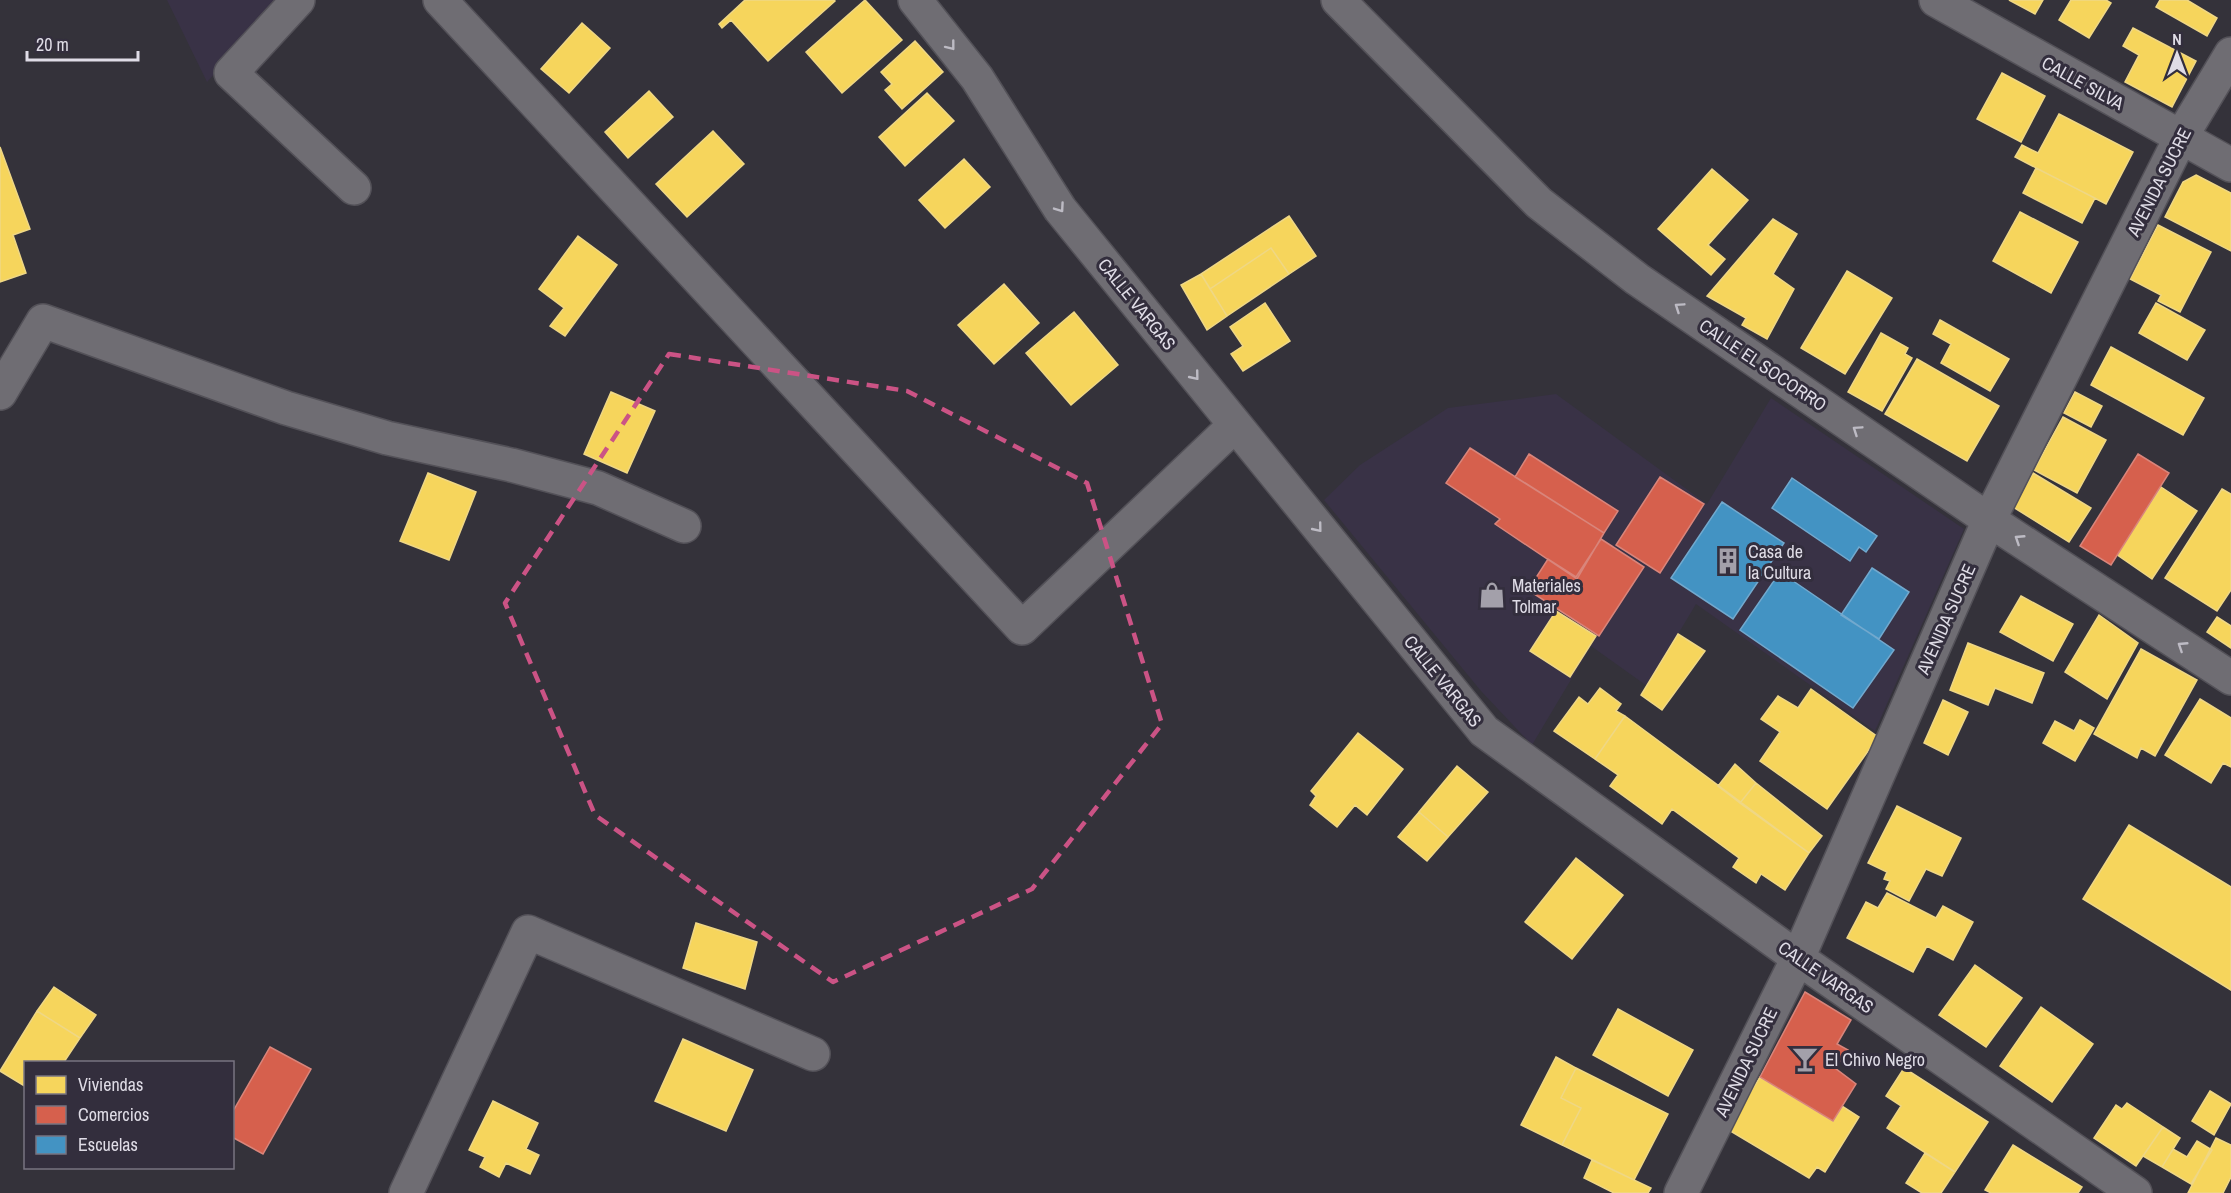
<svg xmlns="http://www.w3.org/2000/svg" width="2231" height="1193" font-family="'Archivo Narrow',sans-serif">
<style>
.built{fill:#393246}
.homes{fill:#f6d55c;stroke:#efd785;stroke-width:1.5}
.shops{fill:#d6604d;stroke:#d9857b;stroke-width:1.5}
.schools{fill:#4393c3;stroke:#72a9ce;stroke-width:1.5}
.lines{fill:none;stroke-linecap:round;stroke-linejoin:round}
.minor-casing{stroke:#535158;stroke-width:36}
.minor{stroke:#6f6d73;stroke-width:33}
.oneway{stroke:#bdbbc4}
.marked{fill:none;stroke:#cb5385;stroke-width:4.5;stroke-dasharray:12 8;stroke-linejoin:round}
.labels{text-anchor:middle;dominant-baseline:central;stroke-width:6;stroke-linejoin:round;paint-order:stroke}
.street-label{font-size:18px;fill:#dfdce6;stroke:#332e3d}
.poi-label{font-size:18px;fill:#dfdce6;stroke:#332e3d;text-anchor:start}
</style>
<rect width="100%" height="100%" fill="#34323a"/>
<!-- built -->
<path class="built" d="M167,0H282L207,82Z
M1556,394L1707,504L1771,398L1964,529L1875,731L1696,604L1647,686L1591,646L1532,745L1481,691L1324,500L1360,465L1448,408Z"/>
<!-- homes -->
<path class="homes" d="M745,0H834L835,1L768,61L731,20L722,28L719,24Z
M865,0L902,40L842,93L806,52Z
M2009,0H2043L2035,14Z
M2071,0H2106L2111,3L2089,38L2059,20Z
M2160,0H2187L2217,18L2207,36L2156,7Z
M582,23L610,48L569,93L541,69Z
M2133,28L2196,61L2172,107L2125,82L2139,55L2123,46Z
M915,41L943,72L902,109L885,90L892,84L881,72Z
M2002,73L2045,96L2021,142L1977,119Z
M649,91L673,117L628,158L605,132Z
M927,93L954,121L905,166L879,137Z
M2059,114L2133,152L2106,204L2015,157L2022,145L2038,153Z
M713,131L744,164L687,217L656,184Z
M0,147L30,229L13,235L26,273L0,282Z
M964,159L990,187L945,228L919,200Z
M2036,168L2095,198L2082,223L2023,193Z
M1712,169L1748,200L1708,245L1725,259L1711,275L1658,229Z
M2196,175L2231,193V251L2165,217L2183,182Z
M2020,212L2078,242L2051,293L1993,261Z
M1289,216L1316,256L1289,274L1271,248L1210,289L1201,274Z
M1773,219L1797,234L1773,274L1794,289L1767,339L1742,325L1746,318L1707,296Z
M2158,225L2211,252L2180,312L2158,301L2161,295L2130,279Z
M578,236L617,265L565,336L550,326L564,308L539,289Z
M1271,248L1289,274L1227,316L1210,289Z
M1847,271L1892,298L1845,374L1801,348Z
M1201,274L1227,316L1207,330L1181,285Z
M1004,284L1039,323L994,364L958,325Z
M1265,303L1290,341L1243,371L1231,354L1243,346L1230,327Z
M2156,303L2205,330L2187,360L2139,333Z
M1074,312L1118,365L1071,405L1026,353Z
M1940,320L2009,359L1990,391L1941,363L1951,344L1933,334Z
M1881,333L1908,348L1905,354L1912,358L1882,411L1848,392Z
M2111,347L2204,398L2183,435L2091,385Z
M1917,359L1999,406L1967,461L1885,414Z
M611,392L655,411L627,473L584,454Z
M2075,392L2102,406L2091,427L2064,413Z
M2063,417L2106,440L2077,493L2034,470Z
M428,473L476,492L449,560L400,541Z
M2033,473L2091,508L2069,542L2013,507Z
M2161,487L2197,511L2152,579L2116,554Z
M2222,489L2231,494V590L2217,611L2165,578Z
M2021,596L2073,624L2053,661L2000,632Z
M1556,611L1596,636L1570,677L1530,651Z
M2099,615L2138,643L2107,699L2065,672Z
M2217,617L2231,626V648L2207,632Z
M1678,634L1705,651L1662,710L1641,695Z
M1968,643L2044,673L2032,703L1995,688L1988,705L1950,690Z
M2141,649L2197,680L2155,756L2141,748L2137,758L2094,734Z
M1600,688L1621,704L1616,711L1625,716L1595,759L1554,731L1579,697L1588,704Z
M1811,689L1878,737L1827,809L1760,761L1780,732L1761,719L1778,696L1798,708Z
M2200,699L2231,718V767L2223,763L2211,783L2165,755Z
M1943,700L1968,712L1948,755L1924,743Z
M1625,716L1809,853L1785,890L1761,874L1756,883L1733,867L1739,858L1672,809L1662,824L1610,786L1618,775L1595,759Z
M2080,720L2094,728L2075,761L2043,743L2055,721L2074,731Z
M1358,733L1403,769L1367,815L1355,805L1337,827L1310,805L1316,796L1311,791Z
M1735,764L1756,783L1740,803L1718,786Z
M1457,766L1488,792L1448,837L1419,812Z
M1756,783L1822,836L1809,853L1740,803Z
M1897,806L1961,838L1942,876L1926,869L1909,901L1886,889L1890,881L1884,879L1887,872L1868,863Z
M1419,812L1448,837L1427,861L1398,837Z
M2129,825L2231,887V990L2083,899Z
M1576,858L1623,895L1572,959L1525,922Z
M1887,893L1936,918L1943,906L1973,922L1953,960L1927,946L1913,972L1847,938L1866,902L1878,908Z
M696,923L757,942L745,989L683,968Z
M1975,965L2022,998L1986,1047L1939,1015Z
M54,987L96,1015L80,1038L37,1011Z
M2041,1007L2093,1044L2052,1102L2000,1066Z
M1618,1009L1693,1050L1668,1096L1593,1055Z
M37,1011L80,1038L64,1062H26V1087L0,1071Z
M683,1039L753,1070L726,1131L655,1101Z
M1556,1057L1576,1068L1561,1098L1581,1108L1562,1145L1521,1125Z
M1576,1068L1668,1114L1634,1180L1562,1145L1581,1108L1561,1098Z
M1904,1068L1988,1122L1955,1172L1887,1128L1901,1106L1886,1096Z
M1760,1077L1833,1121L1842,1106L1859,1117L1825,1172L1817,1167L1809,1178L1727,1129Z
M2210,1091L2231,1104L2214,1135L2192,1121Z
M493,1101L538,1123L526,1149L539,1155L530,1174L506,1163L499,1177L480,1167L485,1157L469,1150Z
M2127,1103L2163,1127L2136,1166L2094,1138L2116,1105L2122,1109Z
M2163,1127L2180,1138L2162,1167L2143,1156Z
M2216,1138L2231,1145V1177L2223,1193H2188Z
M2197,1141L2212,1150L2191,1184L2162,1167L2173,1149L2187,1157Z
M2013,1145L2082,1187L2078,1193H1991L1985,1190Z
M1925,1153L1955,1172L1941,1193H1922L1906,1183Z
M1592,1160L1651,1188L1648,1193H1614L1584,1178Z"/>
<!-- shops -->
<path class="shops" d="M1470,448L1604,533L1577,579L1495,524L1500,519L1446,483Z
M1529,454L1618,511L1604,533L1515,477Z
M2138,454L2169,473L2111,565L2080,546Z
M1660,477L1704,504L1660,573L1616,545Z
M1601,539L1644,567L1599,636L1528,590L1548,559L1576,577Z
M1805,992L1851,1020L1837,1044L1848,1050L1835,1068L1856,1084L1833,1121L1760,1077Z
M270,1047L311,1069L263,1154L232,1137V1113Z"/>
<!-- schools -->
<path class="schools" d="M1792,478L1877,536L1866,552L1859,547L1850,561L1772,508Z
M1722,502L1784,543L1733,619L1671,578Z
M1872,568L1909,592L1879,639L1841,615Z
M1780,572L1894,650L1853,708L1740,630Z"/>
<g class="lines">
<!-- minor casing -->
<g class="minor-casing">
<path id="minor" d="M298,0L231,73L354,188
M440,0L1022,628L1235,425
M915,0L977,78L1060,209L1484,731L1798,958L2135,1193
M1338,0L1539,203L1637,279L1989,520L2231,678
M1936,0L2231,165
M0,393L43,321L286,408L387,438L511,465L598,488L684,526
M406,1193L528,932L813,1054
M1681,1193L1798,958L1989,520L2181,137L2231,54"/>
</g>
<!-- minor -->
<use href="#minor" class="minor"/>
</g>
<!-- one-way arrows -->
<defs><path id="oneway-chevron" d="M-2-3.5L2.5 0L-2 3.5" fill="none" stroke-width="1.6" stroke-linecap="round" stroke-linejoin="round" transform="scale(1.5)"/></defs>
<g class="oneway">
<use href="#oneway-chevron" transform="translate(951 46) rotate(52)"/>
<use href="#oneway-chevron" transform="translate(1060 208) rotate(55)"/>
<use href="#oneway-chevron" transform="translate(1679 307) rotate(-146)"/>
<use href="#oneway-chevron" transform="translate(1195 376) rotate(51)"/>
<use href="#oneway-chevron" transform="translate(1857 430) rotate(-146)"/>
<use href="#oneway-chevron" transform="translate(1318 528) rotate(51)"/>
<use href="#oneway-chevron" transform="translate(2019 539) rotate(-147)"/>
<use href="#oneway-chevron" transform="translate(2182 646) rotate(-147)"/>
</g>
<!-- marked area -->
<path class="marked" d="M669,354L907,391L1087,483L1162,724L1032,889L833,982L595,815L505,603Z"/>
<!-- icons -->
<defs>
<g id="building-bare" transform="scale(2.07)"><path d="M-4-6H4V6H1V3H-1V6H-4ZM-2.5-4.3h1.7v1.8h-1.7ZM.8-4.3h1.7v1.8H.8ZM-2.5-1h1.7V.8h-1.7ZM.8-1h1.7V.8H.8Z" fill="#a3a0aa" stroke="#332e3d" stroke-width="2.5" paint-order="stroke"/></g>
<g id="shop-bare" transform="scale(2.07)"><path d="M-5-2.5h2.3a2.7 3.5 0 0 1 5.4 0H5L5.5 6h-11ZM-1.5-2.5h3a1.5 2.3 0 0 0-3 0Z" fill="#a3a0aa" stroke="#332e3d" stroke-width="2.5" paint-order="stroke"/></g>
<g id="bar-bare" transform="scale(2.07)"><path d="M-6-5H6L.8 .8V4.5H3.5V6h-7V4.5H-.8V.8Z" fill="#a3a0aa" stroke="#332e3d" stroke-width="2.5" paint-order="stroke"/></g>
</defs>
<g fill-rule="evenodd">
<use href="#building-bare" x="1728" y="561"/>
<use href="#shop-bare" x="1492" y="595"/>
<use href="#bar-bare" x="1805" y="1059"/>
</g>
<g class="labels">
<!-- street labels -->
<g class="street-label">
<text transform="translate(2083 83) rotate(29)">CALLE SILVA</text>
<text transform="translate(2159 182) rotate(-63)">AVENIDA SUCRE</text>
<text transform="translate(1137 304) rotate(51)">CALLE VARGAS</text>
<text transform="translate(1763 365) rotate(34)">CALLE EL SOCORRO</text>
<text transform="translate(1946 619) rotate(-66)">AVENIDA SUCRE</text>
<text transform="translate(1443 681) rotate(51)">CALLE VARGAS</text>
<text transform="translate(1826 977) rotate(35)">CALLE VARGAS</text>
<text transform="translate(1746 1062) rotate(-64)">AVENIDA SUCRE</text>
</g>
<!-- poi labels -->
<g class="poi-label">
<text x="1748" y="551">Casa de<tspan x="1748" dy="21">la Cultura</tspan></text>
<text x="1512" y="585">Materiales<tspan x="1512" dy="21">Tolmar</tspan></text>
<text x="1825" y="1059">El Chivo Negro</text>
</g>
</g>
<!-- legend -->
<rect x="24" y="1061" width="210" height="108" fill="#332e3d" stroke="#787481" stroke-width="1.5"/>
<rect x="36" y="1076" width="30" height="18" fill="#f6d55c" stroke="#787481" stroke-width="1.5"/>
<text x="78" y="1091" font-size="18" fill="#dfdce6">Viviendas</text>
<rect x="36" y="1106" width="30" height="18" fill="#d6604d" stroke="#787481" stroke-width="1.5"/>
<text x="78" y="1121" font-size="18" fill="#dfdce6">Comercios</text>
<rect x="36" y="1136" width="30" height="18" fill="#4393c3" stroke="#787481" stroke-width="1.5"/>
<text x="78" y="1151" font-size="18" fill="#dfdce6">Escuelas</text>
<!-- north arrow -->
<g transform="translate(2177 54)" stroke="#332e3d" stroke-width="4.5" paint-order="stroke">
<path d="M0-4.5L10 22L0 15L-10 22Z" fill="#dfdce6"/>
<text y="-9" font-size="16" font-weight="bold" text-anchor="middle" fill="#dfdce6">N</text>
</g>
<!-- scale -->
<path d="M27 51v9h111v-9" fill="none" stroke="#dfdce6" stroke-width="3"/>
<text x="36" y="51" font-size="18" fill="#dfdce6" stroke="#332e3d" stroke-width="4.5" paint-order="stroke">20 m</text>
</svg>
